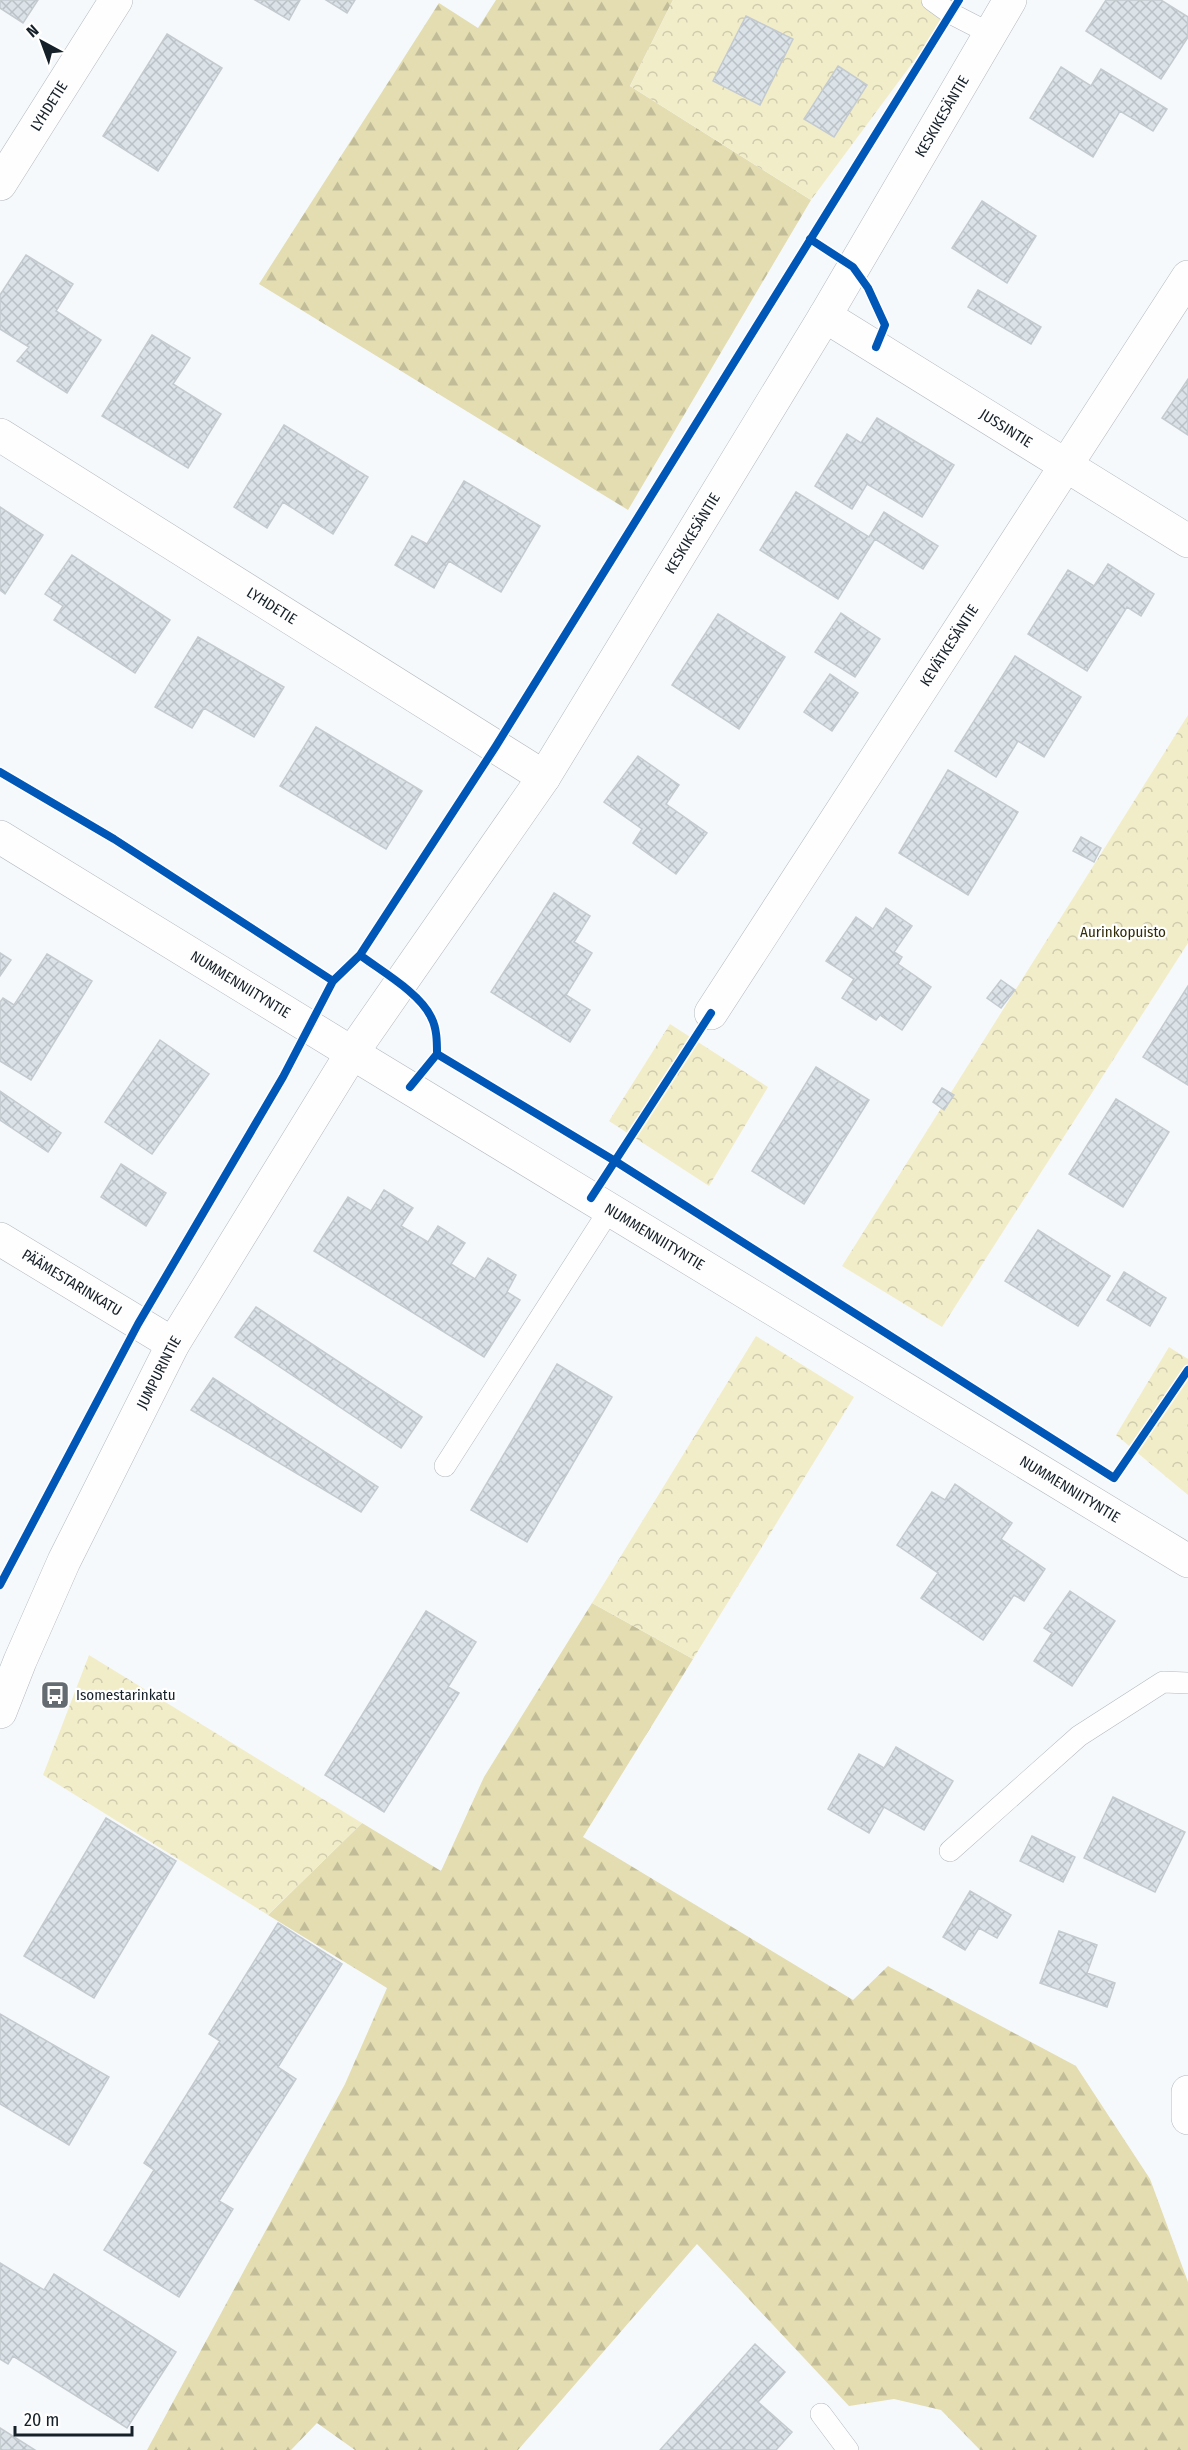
<svg xmlns="http://www.w3.org/2000/svg" width="1188" height="2450" font-family="'Fira Sans Condensed',sans-serif">
<style>
.forest{fill:url(#forest-firs)}
.park{fill:url(#park-crowns)}
.building{fill:url(#building-cross-hatch);stroke:#c4cbd0;stroke-width:1.5}
.lines{fill:none;stroke-linecap:round;stroke-linejoin:round}
.service-casing{stroke:#b3b9be;stroke-width:22}
.minor-casing{stroke:#b3b9be;stroke-width:34}
.tertiary-casing{stroke:#b3b9be;stroke-width:34}
.service{stroke:#fefeff;stroke-width:21}
.minor{stroke:#fefeff;stroke-width:33}
.tertiary{stroke:#fefeff;stroke-width:33}
.cycleway-casing{stroke:#fff;stroke-width:11}
.cycleway{stroke:#0057b8;stroke-width:8}
.labels{text-anchor:middle;dominant-baseline:central;stroke-width:4.5;stroke-linejoin:round;paint-order:stroke}
.street-label{font-size:15px;fill:#162028;stroke:#fff}
.park-label{font-size:15px;fill:#322c07;stroke:#fff}
.poi-label{font-size:15px;fill:#162028;stroke:#fff;text-anchor:start}
</style>
<defs>
<pattern id="forest-firs" width="22" height="20" patternUnits="userSpaceOnUse" patternTransform="scale(1.5)"><rect width="22" height="20" fill="#e3ddb1"/><path d="M5 1l3.5 6h-7zM16 11l3.5 6h-7z" fill="#c2bd98"/></pattern>
<pattern id="park-crowns" width="20" height="18" patternUnits="userSpaceOnUse" patternTransform="scale(1.5)"><rect width="20" height="18" fill="#f2edc9"/><path d="M2 6a3 3 0 1 1 6 0M12 15a3 3 0 1 1 6 0" fill="none" stroke="#cfcbad"/></pattern>
<pattern id="building-cross-hatch" width="8" height="8" patternUnits="userSpaceOnUse" patternTransform="scale(1.5)"><rect width="8" height="8" fill="#dbe3e8"/><path d="M0 0l8 8M0 8l8-8" fill="none" stroke="#bbc2c7"/></pattern>
</defs>
<rect width="100%" height="100%" fill="#f6f9fc"/>
<!-- forest -->
<path class="forest" d="M496,0H673L630,86L811,200L628,510L259,284L439,3L478,28Z
M592,1603L693,1659L583,1837L853,2000L888,1966L1076,2066L1150,2179L1188,2282V2450H980L941,2410L894,2399L849,2406L697,2244L518,2450H355L317,2423L291,2450H147L345,2084L387,1988L268,1915L362,1823L441,1871L484,1777Z"/>
<!-- park -->
<path class="park" d="M673,0H959L811,200L630,86Z
M1188,715V943L942,1327L842,1266Z
M670,1024L768,1087L709,1186L609,1121Z
M756,1336L854,1397L693,1659L592,1603Z
M1169,1347L1188,1359V1495L1116,1435Z
M89,1655L362,1823L268,1915L43,1775Z"/>
<!-- building -->
<path class="building" d="M0,0H38L23,23L0,8Z
M255,0H300L289,20Z
M326,0H355L347,13Z
M1106,0H1161L1188,17V37L1161,79L1086,31Z
M746,16L793,39L760,105L713,81Z
M167,34L222,68L158,171L103,136Z
M838,66L867,85L834,137L804,119Z
M1061,67L1091,86L1101,69L1167,109L1153,131L1120,111L1093,157L1030,118Z
M982,201L1036,236L1007,283L952,248Z
M26,255L73,284L56,311L101,340L67,393L17,361L29,347L0,329V295Z
M978,290L1041,327L1031,344L968,307Z
M152,335L190,358L173,384L221,414L188,468L102,416Z
M1188,379V435L1162,418Z
M877,418L954,465L922,517L867,484L852,509L815,486L847,434L861,443Z
M284,425L368,477L333,534L283,502L267,528L234,507Z
M464,481L540,526L501,592L449,561L434,588L395,565L412,536L427,544Z
M796,492L869,537L884,512L938,546L923,569L875,539L838,599L760,550Z
M0,507L43,535L5,594L0,590Z
M72,555L170,620L135,673L54,620L63,606L45,594Z
M1108,564L1154,594L1141,616L1127,607L1087,671L1028,634L1068,570L1094,586Z
M841,613L880,639L855,677L815,652Z
M718,614L785,657L739,729L672,685Z
M198,637L284,687L254,737L204,708L192,728L155,707Z
M1015,656L1081,697L1044,757L1018,741L996,777L955,751Z
M830,674L858,693L832,731L804,712Z
M316,727L422,791L386,849L280,786Z
M638,756L679,785L666,804L707,833L676,874L633,843L642,829L604,802Z
M948,770L1018,812L968,895L899,853Z
M1081,837L1101,848L1094,862L1073,851Z
M554,893L590,916L574,942L592,953L566,995L590,1010L570,1042L491,992Z
M886,908L912,926L894,952L902,957L898,964L931,987L902,1030L880,1015L876,1020L842,998L854,979L826,961L856,917L873,929Z
M0,953L11,960L0,976Z
M47,954L92,981L31,1080L0,1061V1002L3,998L14,1005Z
M1001,980L1015,990L1001,1008L987,998Z
M1188,986V1085L1143,1057Z
M160,1040L209,1074L152,1154L105,1122Z
M816,1067L869,1100L804,1204L752,1171Z
M942,1088L954,1095L944,1110L933,1102Z
M0,1091L61,1133L48,1152L0,1120Z
M1116,1099L1169,1132L1123,1207L1069,1174Z
M121,1164L166,1193L146,1226L101,1197Z
M384,1190L413,1208L401,1226L428,1242L438,1226L465,1243L451,1264L475,1279L488,1258L516,1275L507,1292L520,1300L484,1357L314,1251L348,1197L371,1211Z
M1038,1230L1110,1276L1078,1326L1005,1281Z
M1124,1272L1166,1298L1150,1326L1107,1300Z
M256,1307L422,1417L401,1448L235,1337Z
M557,1364L612,1397L527,1542L471,1510Z
M213,1378L378,1487L361,1512L191,1410Z
M955,1484L1012,1523L1001,1539L1045,1569L1024,1601L1014,1595L983,1640L921,1598L938,1573L897,1545L932,1492L945,1500Z
M1070,1591L1115,1621L1072,1686L1034,1661L1052,1633L1044,1628Z
M426,1611L476,1642L448,1687L459,1693L384,1812L325,1775Z
M896,1747L953,1781L924,1830L884,1807L869,1833L828,1809L859,1754L884,1768Z
M1113,1797L1185,1832L1155,1892L1084,1858Z
M106,1818L176,1861L94,1998L24,1956Z
M1032,1836L1075,1857L1063,1882L1020,1861Z
M970,1891L1011,1915L997,1938L979,1928L965,1950L943,1937Z
M278,1923L342,1964L278,2067L296,2079L219,2201L233,2209L179,2297L104,2250L154,2170L144,2163L220,2041L209,2034Z
M1059,1931L1097,1945L1087,1973L1115,1983L1107,2007L1040,1983Z
M0,2014L109,2077L69,2145L0,2104Z
M0,2263L44,2290L54,2274L176,2352L127,2428L13,2356L8,2364L0,2359Z
M755,2344L785,2372L758,2402L792,2432L776,2450H660Z
M0,2428L35,2450H0Z"/>
<g class="lines">
<!-- service casing -->
<g class="service-casing">
<path id="service" d="M932,0L950,13L989,33
M445,1466L610,1209
M950,1851L1079,1736L1163,1682L1188,1683
M821,2414L848,2450"/>
</g>
<!-- minor casing -->
<g class="minor-casing">
<g id="minor">
<path id="s1" d="M0,184L116,0"/>
<path id="s2" d="M825,316L1188,541"/>
<path id="s3" d="M0,435L544,777"/>
<path id="s4" d="M711,1013L1188,277"/>
<path id="s5" d="M352,1053L1188,1561"/>
<path id="s6" d="M0,1239L173,1344"/>
<path d="M1188,2092V2118"/>
</g>
</g>
<!-- tertiary casing -->
<g class="tertiary-casing">
<g id="tertiary">
<path id="s7" d="M0,837L352,1053"/>
<path id="s8" d="M0,1712L20,1661L64,1561L173,1344L352,1053L544,777L825,316L1010,0"/>
</g>
</g>
<!-- service -->
<use href="#service" class="service"/>
<!-- minor -->
<use href="#minor" class="minor"/>
<!-- tertiary -->
<use href="#tertiary" class="tertiary"/>
<!-- cycleway casing -->
<g class="cycleway-casing">
<path id="cycleway" d="M810,239L853,267L868,288L885,325L876,347
M0,772L114,839L333,981
M360,955C381,971 420,993 431,1017C437,1028 437,1042 437,1054L410,1087
M437,1054L615,1161L1114,1478L1188,1370
M591,1198L711,1013
M0,1585L138,1324L283,1077L333,981L360,955L496,746L959,0"/>
</g>
<!-- cycleway -->
<use href="#cycleway" class="cycleway"/>
</g>
<!-- icons -->
<defs>
<g id="bus-square" transform="scale(1.5)"><rect x="-9" y="-9" width="18" height="18" rx="4" fill="#646c72" stroke="#fff"/><path d="M-5-6H5V4H4V6H2V4H-2V6H-4V4H-5ZM-3.5-4V0h7V-4ZM-3.5 1.2v1.5H-2V1.2ZM2 1.2v1.5H3.5V1.2Z" fill="#fff"/></g>
</defs>
<g fill-rule="evenodd">
<use href="#bus-square" x="55" y="1695"/>
</g>
<g class="labels">
<!-- street labels -->
<g class="street-label">
<text stroke="none"><textPath href="#s1" startOffset="92">LYHDETIE</textPath></text>
<text stroke="none"><textPath href="#s8" startOffset="1856">KESKIKESÄNTIE</textPath></text>
<text stroke="none"><textPath href="#s2" startOffset="213">JUSSINTIE</textPath></text>
<text stroke="none"><textPath href="#s8" startOffset="1370">KESKIKESÄNTIE</textPath></text>
<text stroke="none"><textPath href="#s3" startOffset="321">LYHDETIE</textPath></text>
<text stroke="none"><textPath href="#s4" startOffset="438">KEVÄTKESÄNTIE</textPath></text>
<text stroke="none"><textPath href="#s7" startOffset="282">NUMMENNIITYNTIE</textPath></text>
<text stroke="none"><textPath href="#s5" startOffset="354">NUMMENNIITYNTIE</textPath></text>
<text stroke="none"><textPath href="#s6" startOffset="84">PÄÄMESTARINKATU</textPath></text>
<text stroke="none"><textPath href="#s8" startOffset="375">JUMPURINTIE</textPath></text>
<text stroke="none"><textPath href="#s5" startOffset="840">NUMMENNIITYNTIE</textPath></text>
</g>
<!-- park labels -->
<g class="park-label">
<text x="1123" y="932">Aurinkopuisto</text>
</g>
<!-- poi labels -->
<g class="poi-label">
<text x="76" y="1695">Isomestarinkatu</text>
</g>
</g>
<!-- north arrow -->
<g transform="translate(42 42) rotate(319)" stroke="#ffffff" stroke-width="4.5" paint-order="stroke">
<path d="M0-4.5L10 22L0 15L-10 22Z" fill="#162028"/>
<text y="-9" font-size="16" font-weight="bold" text-anchor="middle" fill="#162028">N</text>
</g>
<!-- scale -->
<path d="M15 2426v9h117v-9" fill="none" stroke="#162028" stroke-width="3"/>
<text x="24" y="2426" font-size="18" fill="#162028" stroke="#ffffff" stroke-width="4.5" paint-order="stroke">20 m</text>
</svg>
